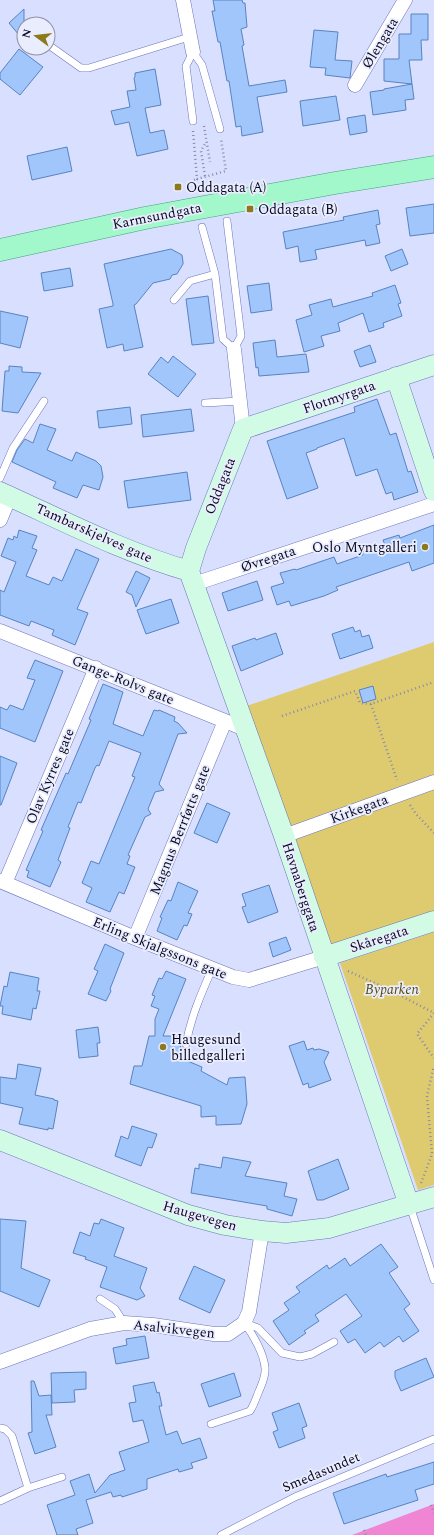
<svg xmlns="http://www.w3.org/2000/svg" width="434" height="1535" font-family="Spectral,serif">
<style>
.green{fill:#dfcb6f}
.water{fill:#f085d4}
.building{fill:#a1c6fb;stroke:#5883c1}
.lines{fill:none;stroke-linecap:round;stroke-linejoin:round}
.lane-casing{stroke:#6d75ba;stroke-width:8}
.street-casing{stroke:#6d75ba;stroke-width:15}
.secondary-casing{stroke:#6d75ba;stroke-width:21}
.primary-casing{stroke:#45a17a;stroke-width:23}
.path{stroke:#878ba8;stroke-width:2.5;stroke-dasharray:1 3;stroke-linecap:butt}
.lane{stroke:#fff;stroke-width:7}
.street{stroke:#fff;stroke-width:14}
.secondary{stroke:#d1fbe5;stroke-width:20}
.primary{stroke:#a3f8cb;stroke-width:22}
.poi-dot{fill:#8a791d;stroke:#eaedfd;stroke-width:1.5}
.labels{text-anchor:middle;dominant-baseline:central;stroke-width:3.5;stroke-linejoin:round;paint-order:stroke}
.street-label{font-size:14px;fill:#080822;stroke:#eaedfd}
.poi-label{font-size:14px;fill:#080822;stroke:#eaedfd;text-anchor:start}
.park-label{font-size:14px;font-style:italic;fill:#564a0f;stroke:#eaedfd}
</style>
<rect width="100%" height="100%" fill="#d9dffe"/>
<!-- green -->
<path class="green" d="M434,642V921L324,957L238,709Z
M434,932V1185L418,1190L340,963Z"/>
<!-- water -->
<path class="water" d="M434,1504V1535H352Z"/>
<!-- building -->
<path class="building" d="M213,0H242L243,3H245L247,27L241,29L244,45L242,46L249,86L285,80L287,92L257,97L263,132L242,136L241,126L236,127L229,81H227L220,42H218L212,11H215Z
M24,9V41L9,23Z
M411,14H428V40H421L422,60H409L412,84L384,81V59H399V34H411Z
M314,30L338,32L335,60L352,61L350,78L325,75L326,68L310,67Z
M19,49L43,67L20,95L0,79V73Z
M155,69L161,105L145,108L150,133L164,130L168,149L137,156L129,122L115,125L111,111L130,107L127,91L136,90L134,78L135,77V73Z
M412,84L414,99L405,100L406,110L373,115L370,92L384,90V89Z
M336,96L340,120L303,126L300,101Z
M365,115L367,132L350,135L347,118Z
M67,147L72,171L32,180L27,156Z
M434,204V233L410,236L406,208Z
M378,210L380,224L376,225L380,243L366,246L365,240L315,250L317,259L300,262L298,246L286,249L283,232L344,220L343,217Z
M171,249L182,255L183,262V264L177,274L172,275L170,279L153,283L136,304L134,305L143,347L124,351L123,344L107,348L99,309L113,306V304L104,264Z
M402,249L408,264L391,271L385,256Z
M70,268L73,286L44,291L41,273Z
M269,283L272,310L251,313L247,286Z
M395,285L401,303L398,304L402,316L383,323L384,327L369,332L363,313L338,323L340,331L321,336L324,346L304,352L296,320L312,315L309,305L331,299L333,307L373,296L372,293Z
M208,296L214,343L192,345L186,299Z
M0,311L28,317L20,348L0,343Z
M275,340L277,357L306,354L309,372L259,376L258,367L256,368L253,343Z
M370,345L376,362L360,367L354,351Z
M173,356L196,374L178,397L148,374L161,357L168,363Z
M9,366L22,367V372L41,373L18,413L2,411L5,371H9Z
M377,399L390,435L396,433L408,472L411,471L418,492L394,500L392,492L386,494L377,469L356,476L344,438L317,448V449L306,453L318,488L287,499L267,441L355,412L354,407Z
M130,407L132,424L99,428L97,411Z
M191,409L194,431L143,437L141,415Z
M40,424L56,429L47,450L72,461L76,452L96,461L101,466L103,477L99,490L83,485L77,498L53,488L56,482L12,462L17,450L25,439L33,443Z
M187,472L191,500L128,508L124,481Z
M434,525V563L412,571L409,562L336,587L338,590L324,596L291,606L289,601L277,605L271,587L284,583L280,573L295,569L296,570L334,557L337,564L363,555L362,552L385,545L383,540L399,535L400,538Z
M19,530L37,536L32,548L37,550L26,576L49,585L53,577L62,581L76,549L99,559L77,609L88,613L75,645L52,635L54,630L31,621L29,626L0,615V590L4,592L16,562L1,556L8,538L13,540L14,536L17,538Z
M136,571L150,578L136,607L132,595L126,592Z
M257,581L263,600L228,611L222,593Z
M171,599L179,623L146,634L137,610Z
M353,627L355,632L360,630L362,637L369,635L373,648L340,659L332,634Z
M276,633L283,654L241,671L232,646L255,638L256,640Z
M35,660L63,671L35,742L0,728V707L7,710L10,705L23,710L35,680L27,678Z
M103,684L123,692L113,724L143,736L154,710L158,711L159,710L175,717L174,721L178,723L187,733L178,734L159,784L164,790L155,792L148,809L151,814L145,817L128,855L130,856L127,864L135,867L124,894L119,892L110,912L86,902L92,888L82,883L91,861L99,864L135,777L132,776L141,753L109,741L99,766L97,765L95,768L81,803L78,802L68,827L70,828L58,860L61,862L50,887L27,877L29,871L26,870L43,831L41,830L66,773L68,774L91,720L89,719Z
M373,686L376,699L363,703L359,690Z
M0,756L17,763L1,805H0Z
M207,803L230,813L217,843L194,833Z
M178,882L198,891L188,913L192,914L187,926L184,925L177,940L157,931L162,918L160,917L168,900L171,901Z
M269,885L278,912L248,923L242,907L246,906L242,894Z
M286,937L291,950L273,957L269,943Z
M105,944L124,953L110,989L111,991L106,1001L88,994L98,971L94,969Z
M166,971L186,979L163,1036H177L185,1060L202,1067L201,1071L227,1085L229,1078L245,1077L247,1104L241,1124L216,1125V1116L201,1117V1106L130,1084L134,1066H142L149,1036H155V1019L159,1009L151,1006L155,996L152,995L159,978L162,979Z
M10,972L39,978L37,991H40L36,1009L33,1008L31,1020L2,1014L3,1006H0L4,986L7,987Z
M98,1027L100,1043H97L98,1056L79,1058L76,1030Z
M304,1041L307,1050L313,1048L314,1050L319,1049L329,1052L324,1062L331,1080L309,1088L308,1083L303,1085L289,1046Z
M18,1064L41,1068L35,1095L54,1099V1100L58,1101L53,1129L48,1128V1130L19,1124L23,1108L0,1103V1077L16,1079Z
M132,1126L157,1134L152,1148L148,1147L141,1166L115,1156L121,1136L128,1139Z
M223,1157L251,1162L245,1176L287,1183L284,1196L297,1199L292,1216L267,1209V1206L191,1193L195,1168L199,1169V1164L221,1168Z
M338,1159L349,1189L323,1200H317L308,1171Z
M0,1219L26,1221L21,1268L50,1280L39,1307L0,1291Z
M101,1219L124,1228L114,1256L147,1268L140,1288L145,1296L137,1300L100,1287L107,1267L85,1259L86,1257L73,1253L80,1232L90,1236L94,1223L99,1224Z
M381,1244L398,1267L389,1273L410,1304L404,1309L419,1331L403,1342L399,1336L384,1347L380,1342L365,1353L355,1339L348,1343L340,1331L362,1316L346,1294L315,1315L319,1321L304,1331L306,1333L289,1345L273,1321L289,1310L284,1303L300,1292L296,1287L327,1265L329,1269L345,1258L350,1266Z
M194,1266L225,1280L210,1313L179,1299Z
M145,1336L149,1358L116,1364L113,1348L127,1345L126,1339Z
M426,1358L434,1377L401,1391L395,1377V1371Z
M86,1372V1389L74,1390L75,1402L52,1403L51,1373Z
M234,1373L241,1396L209,1407L201,1384Z
M31,1381H34L39,1396L51,1395L52,1415H46L56,1447L35,1454L28,1433L32,1432Z
M154,1382L157,1393L159,1392L162,1406H159L166,1435L177,1431L182,1444L200,1438L207,1458L191,1463L193,1468L179,1472L178,1469L147,1479V1489L122,1497L121,1495L113,1497L111,1492L86,1500L93,1523L76,1529L78,1535H57L47,1505L75,1495L70,1481L89,1474L95,1493L110,1475L125,1470L119,1452L149,1442L143,1420L133,1422L129,1403L136,1402L133,1386Z
M299,1403L307,1426L302,1428L305,1438L279,1448L273,1432L278,1430L272,1413Z
M434,1462V1484L415,1490L418,1500L344,1524L333,1493L386,1474L387,1477Z"/>
<g class="lines">
<!-- lane casing -->
<g class="lane-casing">
<path id="lane" d="M50,46L81,68H89L189,37
M193,121L186,66L193,52L202,65L220,129
M202,227L215,274L223,339L234,349L241,336L227,221
M174,300L190,281L215,274
M205,403L240,401
M0,478L13,448L44,401
M186,1044C191,1017 201,994 212,969
M410,1206L434,1280
M100,1299L115,1309L124,1323
M245,1323L258,1328L282,1353L300,1357L312,1354L334,1342
M211,1424L250,1411C254,1405 256,1398 259,1391C262,1384 266,1376 265,1368C264,1354 253,1334 244,1323
M0,1428L5,1429L12,1436L28,1488
M0,1501L28,1488L62,1477
M221,1535L295,1497L434,1439"/>
</g>
<!-- street casing -->
<g class="street-casing">
<path id="street" d="M183,0L193,52
M355,85L405,0
M234,349L243,429
M0,520L10,496
M194,584L434,504
M0,631L245,729
M284,836L434,782
M0,881L135,938L233,977L249,980L324,957
M5,883L96,668
M135,938L225,721
M0,1362L90,1329L124,1323L153,1325L214,1334H228L244,1323L249,1312L262,1231"/>
</g>
<!-- secondary casing -->
<g class="secondary-casing">
<path id="secondary" d="M396,377L434,491
M0,492C62,520 123,552 189,571
M189,571L284,836L409,1205
M189,571L196,548L243,429L434,365
M324,957L434,921
M0,1140L188,1215L225,1225L262,1231L286,1233L329,1228L434,1197"/>
</g>
<!-- primary casing -->
<g class="primary-casing">
<path id="primary" d="M0,250L145,218L335,183L434,167"/>
</g>
<!-- path -->
<path class="path" d="M204,126L210,162
M193,131L197,179L226,171L221,139
M205,176L201,151L206,142
M194,180L197,179
M371,704L397,780
M282,716L355,691L360,703L371,704L434,682
M410,805L416,814L434,833
M348,971L388,989L434,1013
M434,1013L417,1034L434,1058
M421,1183L432,1154L427,1096L434,1066
M431,1505L434,1513
M364,1530L366,1535"/>
<!-- lane -->
<use href="#lane" class="lane"/>
<!-- street -->
<use href="#street" class="street"/>
<!-- secondary -->
<use href="#secondary" class="secondary"/>
<!-- primary -->
<use href="#primary" class="primary"/>
</g>
<!-- markers -->
<g class="poi-dot">
<rect x="174" y="183" width="8" height="8" rx="2"/>
<rect x="246" y="205" width="8" height="8" rx="2"/>
<circle cx="425" cy="547" r="4"/>
<circle cx="163" cy="1047" r="4"/>
</g>
<g class="labels">
<!-- street labels -->
<g class="street-label">
<text transform="translate(380 43) rotate(-59)">Ølengata</text>
<text transform="translate(157 216) rotate(-11)">Karmsundgata</text>
<text transform="translate(339 397) rotate(-19)">Flotmyrgata</text>
<text transform="translate(220 486) rotate(-68)">Oddagata</text>
<text transform="translate(94 533) rotate(24)">Tambarskjelves gate</text>
<text transform="translate(268 559) rotate(-18)">Øvregata</text>
<text transform="translate(123 680) rotate(22)">Gange-Rolvs gate</text>
<text transform="translate(50 776) rotate(-67)">Olav Kyrres gate</text>
<text transform="translate(359 809) rotate(-20)">Kirkegata</text>
<text transform="translate(180 830) rotate(-68)">Magnus Berrføtts gate</text>
<text transform="translate(301 887) rotate(72)">Havnaberggata</text>
<text transform="translate(379 939) rotate(-18)">Skåregata</text>
<text transform="translate(160 948) rotate(22)">Erling Skjalgssons gate</text>
<text transform="translate(200 1216) rotate(16)">Haugevegen</text>
<text transform="translate(174 1329) rotate(6)">Asalvikvegen</text>
<text transform="translate(321 1472) rotate(-23)">Smedasundet</text>
</g>
<!-- poi labels -->
<g class="poi-label">
<text x="186" y="187">Oddagata (A)</text>
<text x="258" y="209">Oddagata (B)</text>
<text x="417" y="547" text-anchor="end">Oslo Myntgalleri</text>
<text x="171" y="1039">Haugesund<tspan x="171" dy="16">billedgalleri</tspan></text>
</g>
<!-- park labels -->
<g class="park-label">
<text x="392" y="989">Byparken</text>
</g>
</g>
<!-- north arrow -->
<g transform="translate(36 36) rotate(285)"><circle r="19" fill="#eaedfd" stroke="#9091a5"/>
<path d="M0-3L7 15L0 10L-7 15Z" fill="#8a791d"/>
<text y="-6" font-size="11" font-weight="bold" text-anchor="middle" fill="#080822">N</text>
</g>
</svg>
